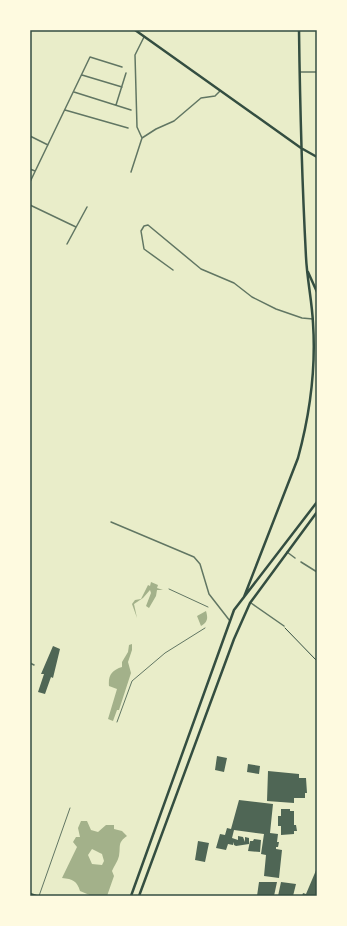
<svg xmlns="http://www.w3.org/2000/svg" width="347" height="926" font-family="Signika,sans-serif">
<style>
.water{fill:#a3b18a;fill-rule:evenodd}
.building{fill:#4f6655}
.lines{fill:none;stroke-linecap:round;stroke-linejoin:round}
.path{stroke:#344e41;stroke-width:1}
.pedestrian{stroke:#617663;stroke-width:1}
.minor{stroke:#617663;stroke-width:1.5}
.secondary{stroke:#344e41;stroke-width:2.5}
.primary{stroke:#344e41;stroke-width:2.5}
.neatline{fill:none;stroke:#344e41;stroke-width:1.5}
</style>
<rect width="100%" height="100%" fill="#e9edc9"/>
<!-- water -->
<path class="water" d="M151,582L158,585L157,588L163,590H157L156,596L149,608L146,606L151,593L150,590L143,598L134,604L137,618L132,604L135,600L141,599L148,585L150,586Z
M206,611C208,618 208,622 201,626L197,616Z
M132,644V650L128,662L131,673L119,710H117L113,721L108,719L117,689L109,686C108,675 112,670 122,667V662L128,652L129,645Z
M81,821H87L91,830L98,832L106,825H114V829L122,831L127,836C117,843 121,846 119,856C118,861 114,866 112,871L114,876L107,896H92L80,891C77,881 73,879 62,878L77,847L73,842L76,837H80L78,828ZM92,849L102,854L104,861L102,865L92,864L88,855Z"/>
<!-- building -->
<path class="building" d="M53,646L60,649L53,678L51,677L45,694L38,692L44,674H41Z
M217,756L227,758L224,772L215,770Z
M248,764L260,766L259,774L247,772Z
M268,771L299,774V778H306L307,793H305V798H294V803L267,801Z
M239,800L273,804L270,833L278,834L277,842H279L278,847H276V849L282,850L279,878L264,876L266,855L261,854L264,834L234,830L232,838L238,840V836L243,837L245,842V837L249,838V844L236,846L234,845V842L233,845L228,844L226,850L216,848L220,834L225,835L227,828L231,829Z
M281,809H290V811H294V825H296L297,831H294V834L281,835V826H278V816H281Z
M254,839L261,840L260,852L248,851L250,841H253Z
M198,841L209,843L205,862L195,860Z
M317,868V896H302L303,893L306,894Z
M259,882H277L274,896H257Z
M281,882L296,884L293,896H278Z"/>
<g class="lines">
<!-- path -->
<path class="path" d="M285,628L317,661"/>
<!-- pedestrian -->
<path class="pedestrian" d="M169,589L208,607
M117,722L132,681L165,653L205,628
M39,896L70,808"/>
<!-- minor -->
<path class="minor" d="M300,72H317
M82,75L122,87
M74,92L131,110
M116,105L126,73
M65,110L128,128
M30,136L48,145
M142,138L137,127L135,55L144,37
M30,169L35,171
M131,172L142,138L156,129L174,121L201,98L215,96L220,91
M30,182L90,57L122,67
M30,205L76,227
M67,244L87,207
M173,270L144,249L141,231L144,226L148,225L201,269L234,283L252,297L276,309L302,318L313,319
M111,522L194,557L200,564L209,594L230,621
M287,552L295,558
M301,562L317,572
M251,603L284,626
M30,663L34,665"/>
<!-- secondary -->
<path class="secondary" d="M135,30L301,148L317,157
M244,597L298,458C310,414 316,368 313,323C312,301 307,279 306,257C302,181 300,106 299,30
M30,894L36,896
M131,896L234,610L317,502
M139,896L234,639L250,603L317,512"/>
<!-- primary -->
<path class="primary" d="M308,272L317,292"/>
</g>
<!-- border -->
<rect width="347" height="926" fill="none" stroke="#fefae0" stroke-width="62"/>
<rect x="31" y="31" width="285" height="864" class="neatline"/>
</svg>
